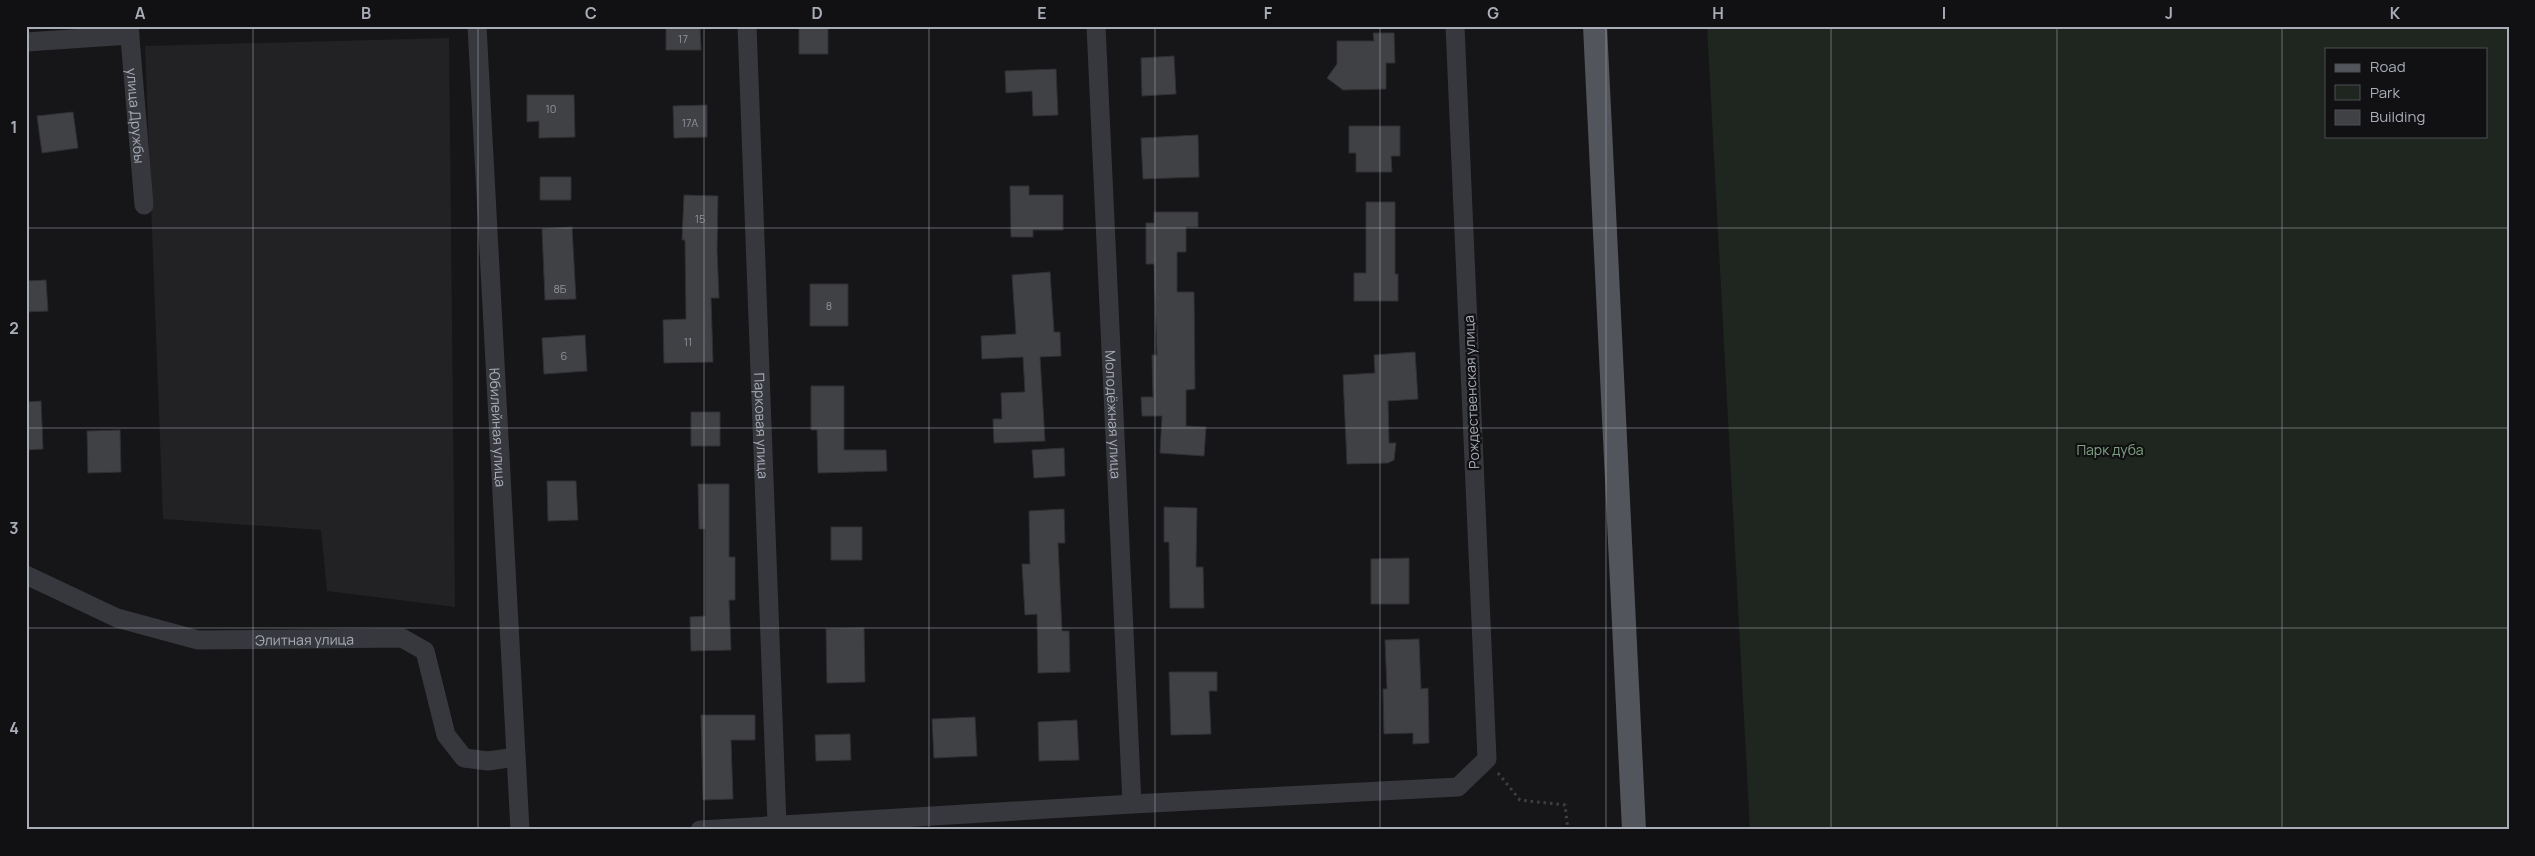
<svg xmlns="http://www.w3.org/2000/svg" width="2535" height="856" font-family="Manrope,sans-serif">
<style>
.built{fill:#222225}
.green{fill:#1e261f;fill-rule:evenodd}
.building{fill:#404145;stroke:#303034}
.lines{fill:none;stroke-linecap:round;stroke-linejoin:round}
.path{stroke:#3d3f44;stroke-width:3;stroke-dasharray:2.5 4;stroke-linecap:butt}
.minor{stroke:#37383d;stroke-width:19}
.major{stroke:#53555c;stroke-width:24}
.grid{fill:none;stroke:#a8adb8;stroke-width:1;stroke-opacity:0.55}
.labels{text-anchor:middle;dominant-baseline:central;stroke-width:4.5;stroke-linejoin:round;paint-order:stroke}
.number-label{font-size:11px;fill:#8e929b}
.street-label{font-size:14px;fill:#a8adb8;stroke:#111113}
.park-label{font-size:14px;fill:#7fa381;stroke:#111113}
.neatline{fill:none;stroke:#a8adb8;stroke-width:2}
.grid-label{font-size:16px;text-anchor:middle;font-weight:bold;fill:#a8adb8}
</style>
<rect width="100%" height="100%" fill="#161618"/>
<!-- built -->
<path class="built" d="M449,38L455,607L327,591L321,530L163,519L145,46Z"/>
<!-- green -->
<path class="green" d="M1707,26H2509V830H1750ZM2326,49H2486V136H2326Z"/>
<!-- building -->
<path class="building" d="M666,26H700L701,50H666Z
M799,28H828V54H799Z
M1373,33H1394L1395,63H1386V89L1343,90L1327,78L1337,64V41H1374Z
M1174,56L1176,94L1142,96L1141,58Z
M1056,69L1058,115L1033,116L1032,91L1006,93L1005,71Z
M527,95H574L575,137L539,138V121L527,122Z
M707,105V137L674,138L673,106Z
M73,112L78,148L42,153L37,116Z
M1349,126H1400V156H1391L1392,172H1356V153H1349Z
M1198,135L1199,177L1143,179L1141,138Z
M540,177H571V200H540Z
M1010,186H1029V195H1063V230H1033V237H1011Z
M684,195L718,196L717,250L719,298H711L713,362L664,363L663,320L686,319L685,240H682Z
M1366,202H1395V274H1398V301H1354V273H1366Z
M1154,212H1198V227H1186V252H1177V292H1194L1195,389L1186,390V426L1206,427L1204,456L1160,453L1162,416H1142L1141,397H1153L1152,355H1157L1154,264H1146V223H1154Z
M572,227L576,299L545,300L542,229Z
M1050,272L1054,332H1060L1061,356L1040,357L1045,441L994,443L993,419H1002L1001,393L1025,392L1023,357L982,359L981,336L1016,334L1012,275Z
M46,280L48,311L26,312V281Z
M810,284H848V326H810Z
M585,335L587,371L544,374L542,338Z
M1415,352L1418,399L1388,401L1389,443H1396L1394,460L1388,463L1347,464L1343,375L1375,373L1374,355Z
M811,386H844V450H886L887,471L818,473L817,430H811Z
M41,401L43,449L26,450V402Z
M691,412H720V446H691Z
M120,430L121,472L88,473L87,431Z
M1064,448L1065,476L1034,478L1032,450Z
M547,481H576L578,520L548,521Z
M698,484H729V557H735V600H729L731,650L691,651L690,617L705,616V529H699Z
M1164,507L1197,508L1196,567H1203L1204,608H1170L1169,542H1164Z
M1064,509L1065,543H1058L1062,631H1069L1070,672L1038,673L1037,614L1025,615L1022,564H1030L1029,511Z
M831,527H862V560H831Z
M1409,558V604H1371V559Z
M864,628L865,682L827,683L826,629Z
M1419,639L1421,689L1428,688L1429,743L1413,744V733L1384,734L1383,689H1387L1385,640Z
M1169,672H1217V691H1209L1211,734L1171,735Z
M701,715H755V740H731L733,799L703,800Z
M975,717L977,756L934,758L932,719Z
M1077,720L1079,760L1039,761L1038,722Z
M850,734L851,760L816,761L815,735Z"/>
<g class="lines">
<!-- path -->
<path class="path" d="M1498,773L1520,800L1565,805L1568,830"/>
<!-- minor -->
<g class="minor">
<path id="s1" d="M129,26L144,205"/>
<path id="s2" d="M477,26L520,830"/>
<path id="s3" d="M747,26L777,824"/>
<path id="s4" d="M1096,26L1132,804"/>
<path d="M26,42L130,35"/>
<path id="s5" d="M26,575L117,618L198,640L402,638L425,651L446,735L464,758L488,761L516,757"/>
<path d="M700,830L1132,804L1458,787L1487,759L1455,26"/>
</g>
<!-- major -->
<path class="major" d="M1595,26L1634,830"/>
</g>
<!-- grid -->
<path class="grid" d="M253,26V830M478,26V830M704,26V830M929,26V830M1155,26V830M1380,26V830M1606,26V830M1831,26V830M2057,26V830M2282,26V830M26,228H2509M26,428H2509M26,628H2509"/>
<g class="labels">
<!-- number labels -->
<g class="number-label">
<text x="683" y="38">17</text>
<text x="551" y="108">10</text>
<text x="690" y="122">17А</text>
<text x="700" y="218">15</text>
<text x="560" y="288">8Б</text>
<text x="829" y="305">8</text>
<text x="688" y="341">11</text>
<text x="564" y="355">6</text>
</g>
<!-- street labels -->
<g class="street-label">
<text stroke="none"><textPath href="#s1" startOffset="90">улица Дружбы</textPath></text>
<text transform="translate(1471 392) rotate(-92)">Рождественская улица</text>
<text stroke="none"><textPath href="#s4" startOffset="389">Молодёжная улица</textPath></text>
<text stroke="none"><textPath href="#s3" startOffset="400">Парковая улица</textPath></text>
<text stroke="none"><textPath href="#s2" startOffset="402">Юбилейная улица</textPath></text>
<text stroke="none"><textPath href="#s5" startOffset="291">Элитная улица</textPath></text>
</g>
<!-- park labels -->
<g class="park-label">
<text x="2110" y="449">Парк дуба</text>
</g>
</g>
<!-- border -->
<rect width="2535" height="856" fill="none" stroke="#111113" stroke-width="55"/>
<!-- legend -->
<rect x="2325" y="48" width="162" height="90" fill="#111113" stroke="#4d4f55"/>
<rect x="2335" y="64" width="25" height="8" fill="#53555c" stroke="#4d4f55"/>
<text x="2370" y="72" font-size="15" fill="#a8adb8">Road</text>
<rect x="2335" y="85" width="25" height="15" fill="#1e261f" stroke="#4d4f55"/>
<text x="2370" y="98" font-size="15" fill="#a8adb8">Park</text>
<rect x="2335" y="110" width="25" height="15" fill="#404145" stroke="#4d4f55"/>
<text x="2370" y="122" font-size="15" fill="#a8adb8">Building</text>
<rect x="28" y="28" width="2480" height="800" class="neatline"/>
<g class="grid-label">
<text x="140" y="19">A</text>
<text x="366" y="19">B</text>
<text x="591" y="19">C</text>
<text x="817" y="19">D</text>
<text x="1042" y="19">E</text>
<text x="1268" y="19">F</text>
<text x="1493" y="19">G</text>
<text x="1718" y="19">H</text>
<text x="1944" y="19">I</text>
<text x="2169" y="19">J</text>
<text x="2395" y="19">K</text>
<text x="14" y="133">1</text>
<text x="14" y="334">2</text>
<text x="14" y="534">3</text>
<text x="14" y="734">4</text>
</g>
</svg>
